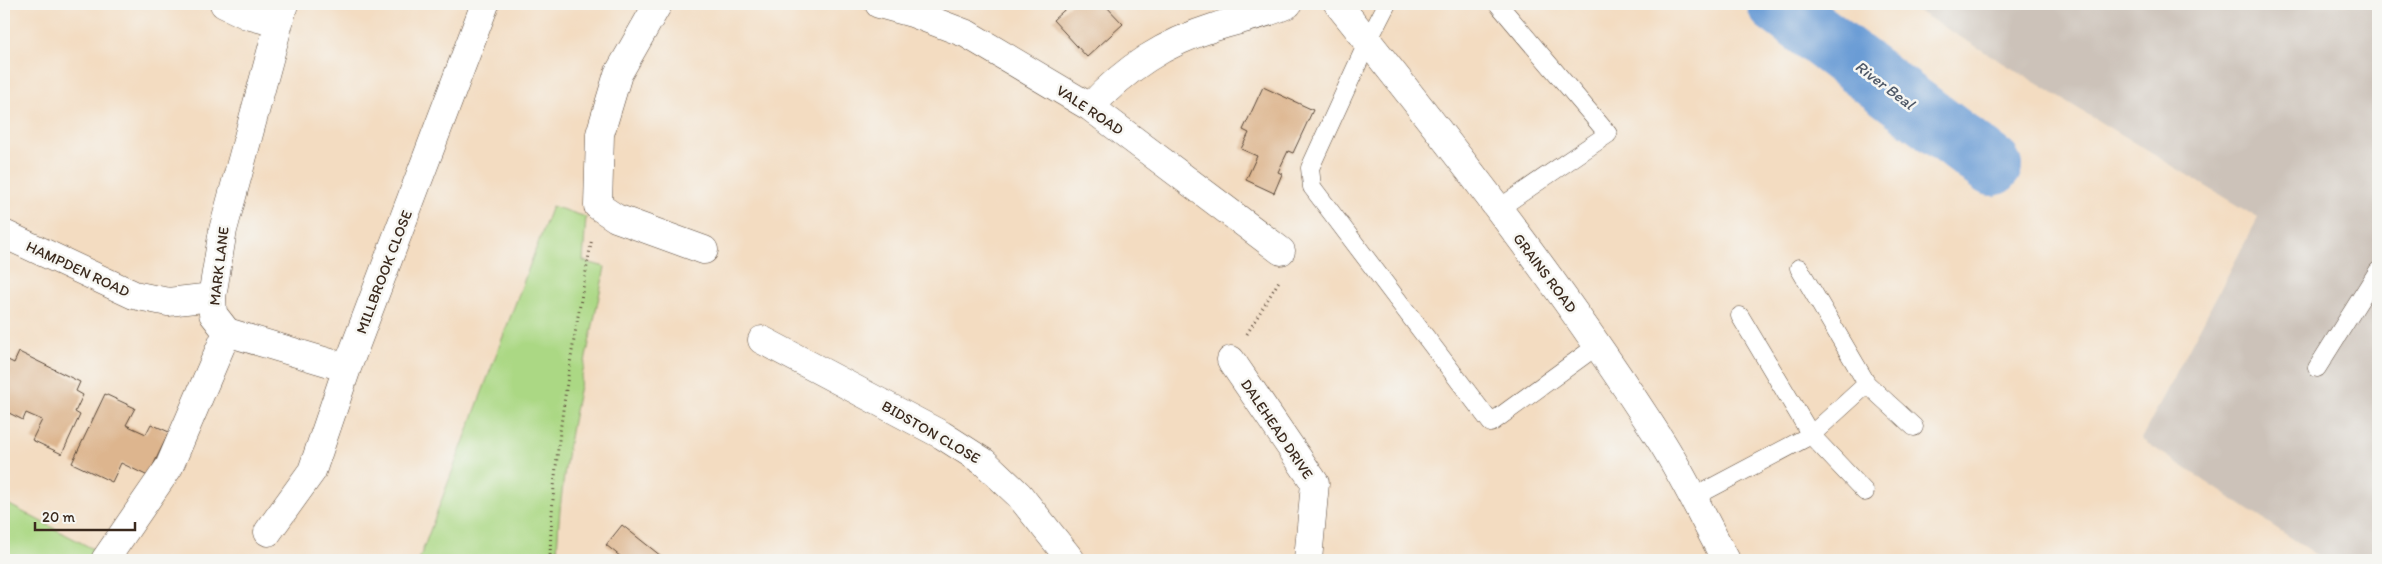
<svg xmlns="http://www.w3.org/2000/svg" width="2382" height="564" font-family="Itim,sans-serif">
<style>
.industrial{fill:#ccc2b9}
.green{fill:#abd884;stroke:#738151}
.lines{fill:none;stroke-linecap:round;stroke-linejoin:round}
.river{stroke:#6b9cd5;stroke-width:60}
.building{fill:#ddb58e}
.service-casing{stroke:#574536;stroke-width:19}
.minor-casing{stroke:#574536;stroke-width:29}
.tertiary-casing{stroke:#574536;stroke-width:29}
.path{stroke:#574536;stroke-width:3;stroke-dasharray:1 4;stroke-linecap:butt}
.service{stroke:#fff;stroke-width:18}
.minor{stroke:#fff;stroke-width:28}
.tertiary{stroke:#fff;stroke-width:28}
.labels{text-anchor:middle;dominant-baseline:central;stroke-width:5;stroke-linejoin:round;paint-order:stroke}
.street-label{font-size:15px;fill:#3b2a1e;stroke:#f6f6f2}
.water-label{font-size:16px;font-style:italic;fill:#4e5867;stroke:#f6f6f2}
</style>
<rect width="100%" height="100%" fill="#f6f6f2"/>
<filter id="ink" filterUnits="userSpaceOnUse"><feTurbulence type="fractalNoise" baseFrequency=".02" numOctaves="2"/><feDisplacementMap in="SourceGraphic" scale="10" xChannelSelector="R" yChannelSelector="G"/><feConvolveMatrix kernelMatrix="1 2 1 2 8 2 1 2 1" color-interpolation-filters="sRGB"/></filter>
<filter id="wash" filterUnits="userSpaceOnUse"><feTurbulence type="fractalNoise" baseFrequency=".0096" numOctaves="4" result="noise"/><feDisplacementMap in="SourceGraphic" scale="20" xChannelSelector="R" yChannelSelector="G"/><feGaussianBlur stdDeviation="1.12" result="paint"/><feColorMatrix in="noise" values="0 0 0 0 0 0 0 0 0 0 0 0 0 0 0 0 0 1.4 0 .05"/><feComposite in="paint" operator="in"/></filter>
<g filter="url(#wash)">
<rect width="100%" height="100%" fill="#f3dcc1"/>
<!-- industrial -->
<path class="industrial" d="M1906,4H2378V560H2325L2141,439L2258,218Z"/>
<!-- green -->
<path class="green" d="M552,206L586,217L583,261L605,267C586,364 559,461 557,560H419Z
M4,502L95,550L87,560H4Z"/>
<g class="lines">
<!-- river -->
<path class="river" d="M1777,4L1992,166"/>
</g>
<g id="blocks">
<!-- building -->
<path class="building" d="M1071,4H1104L1123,24L1087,57L1053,20Z
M1263,87L1313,110L1293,153L1288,151L1278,172L1282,174L1274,193L1246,180L1257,156L1241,149L1249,133L1243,130Z
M19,352L80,382L76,391L83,395L75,412L80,415L62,454L32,440L42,420L26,413L23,420L7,412L4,418V364L6,359L14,363Z
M105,394L135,408L126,425L146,434L151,424L169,432L148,476L121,463L112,482L72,463Z
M622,525L666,560H619L621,557L606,545Z"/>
</g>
</g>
<g filter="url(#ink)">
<use href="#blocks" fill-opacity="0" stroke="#574536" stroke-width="1"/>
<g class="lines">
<!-- service casing -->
<g class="service-casing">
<path id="service" d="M1387,4L1368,41L1310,168L1312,187L1491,423L1598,345
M1498,4L1608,134L1498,209
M1799,268L1867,384L1914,427
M1740,316L1811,435L1865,492
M2317,368L2378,271
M1692,498L1811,435L1867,384"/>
</g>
<!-- minor casing -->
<g class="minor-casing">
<path id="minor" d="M224,4L247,15L277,23
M658,4L618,74L600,134L598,206L616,218L704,250
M879,4L912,13L967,34L1090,107L1281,251
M1090,107C1126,68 1164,43 1215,27C1240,19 1265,15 1288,4
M4,234L134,295L168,302L212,297
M227,332L347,368
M762,340L942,435L984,462L1019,495L1071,560
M1231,360L1315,483L1308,560
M268,532L312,471L347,368L485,4
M105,560L169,467L227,332L213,314L212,297L223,230L284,4"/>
</g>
<!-- tertiary casing -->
<g class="tertiary-casing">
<path id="tertiary" d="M1338,4C1452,146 1565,290 1663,444C1686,481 1705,522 1726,560"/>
</g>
<!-- path -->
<path class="path" d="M1247,334L1279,281
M550,560C552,453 573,344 592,238"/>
<!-- service -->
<use href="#service" class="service"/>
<!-- minor -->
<use href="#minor" class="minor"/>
<!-- tertiary -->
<use href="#tertiary" class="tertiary"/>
</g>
</g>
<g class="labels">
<!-- street labels -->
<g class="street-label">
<text transform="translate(1090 110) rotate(34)">VALE ROAD</text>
<text transform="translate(219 266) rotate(-83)">MARK LANE</text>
<text transform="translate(78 269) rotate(25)">HAMPDEN ROAD</text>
<text transform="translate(384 272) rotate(-69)">MILLBROOK CLOSE</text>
<text transform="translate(1545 273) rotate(53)">GRAINS ROAD</text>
<text transform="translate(1277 429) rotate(56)">DALEHEAD DRIVE</text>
<text transform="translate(931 432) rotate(30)">BIDSTON CLOSE</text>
</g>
<!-- water labels -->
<g class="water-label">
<text transform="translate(1885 85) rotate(37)">River Beal</text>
</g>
</g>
<!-- margin -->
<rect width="2382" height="564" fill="none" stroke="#f6f6f2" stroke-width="20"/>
<!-- scale -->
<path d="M35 522v8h100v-8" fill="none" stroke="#3b2a1e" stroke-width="2.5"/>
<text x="42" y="522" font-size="15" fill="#3b2a1e" stroke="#f6f6f2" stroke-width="4" paint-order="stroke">20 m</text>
</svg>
